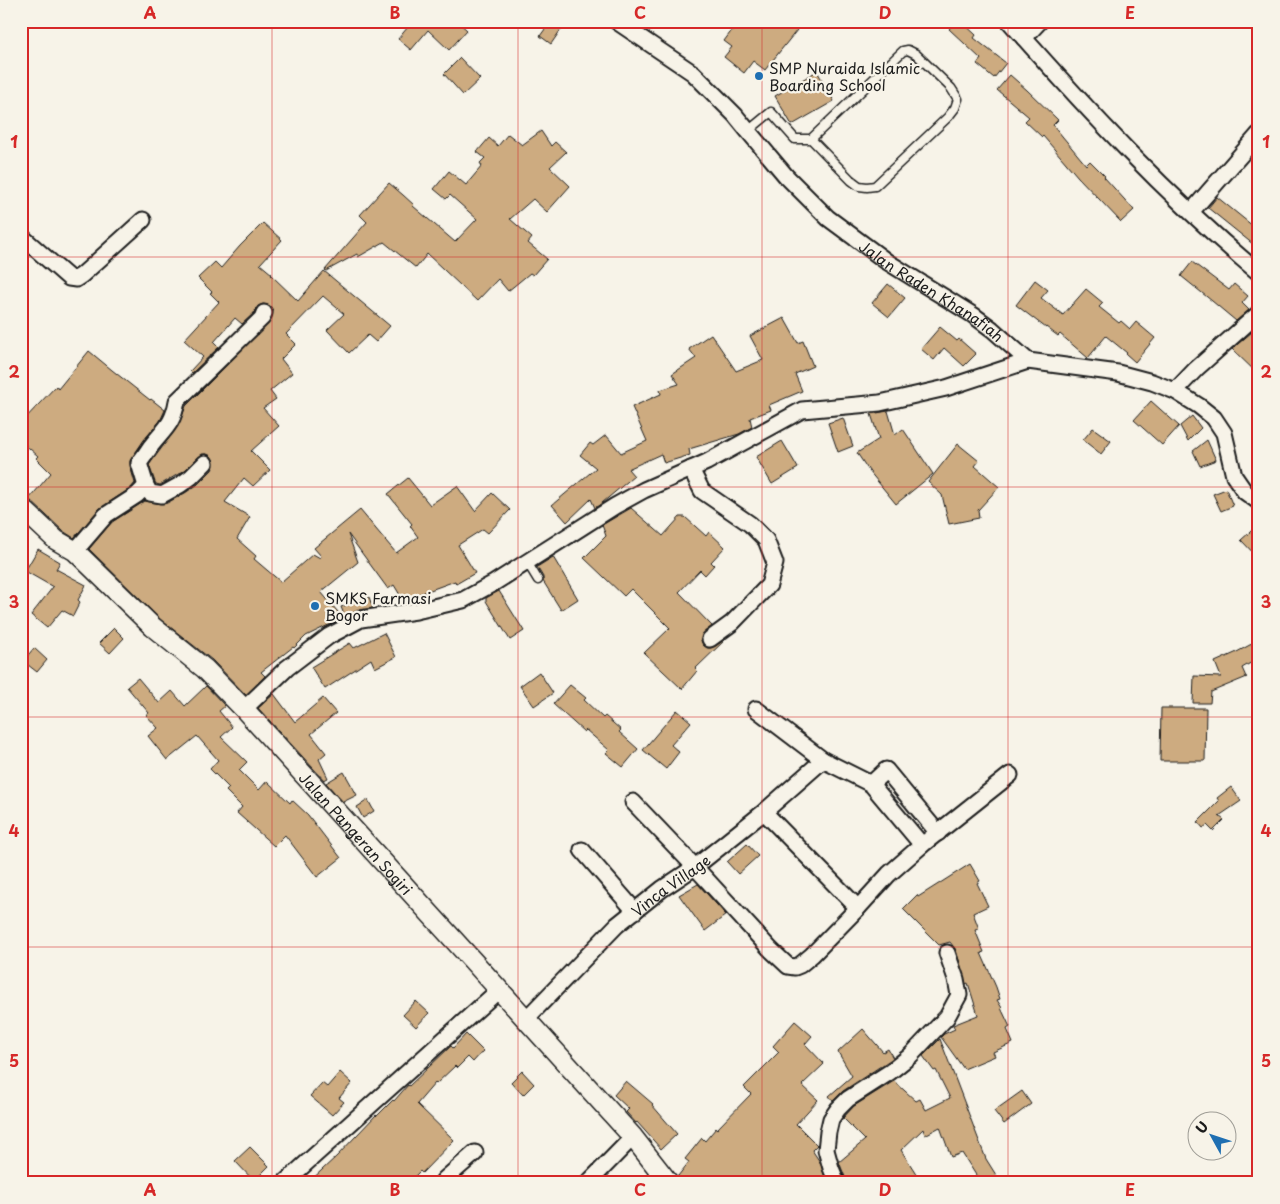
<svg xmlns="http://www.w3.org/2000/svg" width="1280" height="1204" font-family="'Playpen Sans',sans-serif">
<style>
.building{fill:#cdab80;stroke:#1c1c1c}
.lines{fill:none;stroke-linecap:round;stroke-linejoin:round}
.service-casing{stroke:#1c1c1c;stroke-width:11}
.minor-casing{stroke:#1c1c1c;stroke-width:19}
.tertiary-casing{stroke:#1c1c1c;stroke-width:22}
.service{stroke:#f7f3e8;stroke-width:8}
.minor{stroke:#f7f3e8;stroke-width:15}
.tertiary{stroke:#f7f3e8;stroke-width:19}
.grid{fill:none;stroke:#d62828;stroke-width:1;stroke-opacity:0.55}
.poi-dot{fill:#1f6fb2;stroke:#f7f3e8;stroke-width:2}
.labels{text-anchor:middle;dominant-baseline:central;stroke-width:4.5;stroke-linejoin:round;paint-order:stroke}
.poi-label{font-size:15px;fill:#1c1c1c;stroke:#f7f3e8;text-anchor:start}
.street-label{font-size:15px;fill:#1c1c1c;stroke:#f7f3e8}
.neatline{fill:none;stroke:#d62828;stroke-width:2}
.grid-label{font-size:16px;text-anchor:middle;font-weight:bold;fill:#d62828}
</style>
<rect width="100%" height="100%" fill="#f7f3e8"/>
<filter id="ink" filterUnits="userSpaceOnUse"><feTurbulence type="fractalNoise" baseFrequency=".02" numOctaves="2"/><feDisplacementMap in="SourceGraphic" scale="10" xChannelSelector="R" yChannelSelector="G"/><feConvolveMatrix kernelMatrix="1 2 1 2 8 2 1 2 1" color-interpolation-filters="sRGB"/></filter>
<g filter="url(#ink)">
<!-- building -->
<path class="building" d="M413,21H457L467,30L449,50L428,30L411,50L398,39Z
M551,21L562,28L551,44L540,36Z
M739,21H786L797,30L765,70L753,61L744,73L724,57L732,47L724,41Z
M956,21H961L976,35L974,38L1006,63L994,78L977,64L981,59L949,29Z
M460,58L480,79L463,95L444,74Z
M817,71L834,101L792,125L775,96Z
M1010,75L1027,90L1058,120L1053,125L1086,165L1090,161L1105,176L1104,177L1134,210L1121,222L1078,177L1043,136L1042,137L1025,121L1029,117L997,90Z
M541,131L551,146L555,142L566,152L550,167L570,186L547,212L533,199L510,219L532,238L528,243L547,259L533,275L530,273L508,291L498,279L477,301L427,254L416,268L384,242L358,257L357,254L326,271L325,270L367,222L360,215L389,183L403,195L414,205L413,206L455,242L477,219L450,195L446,199L434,189L449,171L466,185L482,166L480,163L485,158L477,152L489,138L498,146L508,134L522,145Z
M1217,197L1259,231V249L1208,208Z
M263,223L282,240L260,264L272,274L271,275L298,301L324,271L390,326L376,342L368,335L349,353L327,330L344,314L323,296L286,334L296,344L281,359L292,373L270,391L276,399L263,408L279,426L251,451L270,470L253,486L244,478L225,502L250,517L237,539L256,556L254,559L281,582L313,554L320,558L321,556L314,548L360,510L396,553L418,537L410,526L412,524L388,494L408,478L430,505L457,486L475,511L492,493L510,510L488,533L483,529L458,545L475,573L456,584L455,581L403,600L394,585L388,589L348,534L358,562L321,592L343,618L306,636L294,648L293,647L261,672L265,676L246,695L212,660L160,619L89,549L112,522L145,501L160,504L167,503L185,493L197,485L212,470L214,466V461L211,456L207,454H202L185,470L160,485L156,484L155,482L149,465L178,426L186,406L271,321L273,311L271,307L268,305L263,304L258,306L254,313L242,324L235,318L214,342L219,347L192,373L190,371L203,357L184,340L219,302L210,293L212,292L198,278L215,262L221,268L240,246Z
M1192,262L1229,290L1234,284L1248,296L1242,303L1249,310L1236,321L1212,301L1181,276Z
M1035,280L1048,290L1041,298L1063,315L1086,289L1103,303L1099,307L1119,323L1121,321L1130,329L1136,322L1155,338L1135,362L1126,354L1127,353L1106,336L1088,358L1060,334L1058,336L1046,327V328L1016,305Z
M888,284L905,298L889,317L872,303Z
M784,318L798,343L803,341L813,366L795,374L802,391L769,405L771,410L750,418L752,427L739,434L689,449L690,455L664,463L661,454L628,469L634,476L602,503L595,508L591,499L567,522L552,505L596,468L580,455L590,443L593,445L606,435L621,453L647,441L632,407L661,394L660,390L679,384L672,374L696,358L689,349L711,334L736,371L763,360L750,336Z
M1259,326V375L1232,349Z
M940,327L957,341L959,339L976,354L964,366L944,348L934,360L921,349Z
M89,351L112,370L150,400L151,399L165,410L160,421L144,440L130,461V466L135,483L131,488L99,509L74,538L63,531L29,499L51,473L36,458L38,456L21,441V423L56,386L58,389Z
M1151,401L1179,426L1162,445L1134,420Z
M888,411L895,435L903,429L933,474L896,504L869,471L857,453L879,439L871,414Z
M1192,416L1201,428L1188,441L1180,426Z
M843,418L853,446L838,452L828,423Z
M1093,428L1111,441L1101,454L1083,440Z
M1207,440L1216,460L1200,466L1193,451Z
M782,441L798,468L772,484L756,457Z
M958,444L979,461L975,466L999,487L978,510L979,518L949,524L942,495L928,482Z
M1226,489L1233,506L1221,511L1213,494Z
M631,508L663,536L680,517H685L706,536L709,532L725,547L711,562L714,565L705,575L700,570L679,592L712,626L702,635L701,640L703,645L707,648H711L726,639L695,669L697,671L682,689L644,653L670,628L631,589L624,596L584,558L606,536L602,525Z
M1259,524V559L1241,540Z
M38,549L60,562L56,569L86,585L78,600L80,602L73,616L62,610L47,628L31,615L53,587L25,571Z
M553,557L578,599L561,610L543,581V577L537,567Z
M499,591L524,631L510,640L486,601V598Z
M369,597L373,608L359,610L345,617L341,607Z
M114,628L124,638L110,653L99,643Z
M384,633L396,657L375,668L371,659L325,689L311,667L350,643L354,648Z
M1259,640V658L1242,668L1246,677H1247L1211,692L1210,703H1193L1194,676L1221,677L1215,662L1235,653Z
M34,648L47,660L37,672L23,661Z
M539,672L553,693L534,706L520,686Z
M138,678L159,703L172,691L185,706L206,686L225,706L219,711L232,727L221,737L247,762L239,770L259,790L267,781L290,803L292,800L308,815L341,858L317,877L285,835L274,846L237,813L242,807L226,791L229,788L210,769L218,760L197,736L167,760L148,736L158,728L146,715L149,713L127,687Z
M570,685L586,698L584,700L603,718L605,716L621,730L619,732L638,749L623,767L606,753L609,750L586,730L584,732L553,704Z
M274,694L295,722L323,698L336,713L311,734L326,753L319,759L328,778L324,780L258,708Z
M1161,708H1206L1205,761H1160Z
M677,710L691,722L671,745L679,752L666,769L643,750Z
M344,772L357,795L343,802L326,783Z
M1231,787L1241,801L1219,816L1224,820L1213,831L1207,825L1203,828L1198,822L1219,801L1217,798Z
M368,800L374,811L363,818L357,807Z
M747,844L758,856L738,874L727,862Z
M970,864L980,881L977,883L988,906L973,913L979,929L975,930L984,952L981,953L996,987L1000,999L997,1000L1002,1008H1001L1010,1027L1007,1029L1013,1043L993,1052L995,1056L964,1069L941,1037L944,1034L955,1029L953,1025L978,1015L968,983L966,984L956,950L950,942L939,945L903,909L917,895L918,897Z
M698,884L726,915L705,931L679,895Z
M416,1001L429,1013L416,1027L403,1015Z
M795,1021L812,1036L805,1044L824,1064L802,1085L818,1100L796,1124L817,1145L812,1150L820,1162L827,1183H680L678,1176L689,1162L685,1159L702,1138L705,1141L716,1128L717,1129L751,1094L744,1087L779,1052L773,1046Z
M863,1029L883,1052L888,1049L893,1058L843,1091L833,1101L829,1096L852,1076L838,1052Z
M466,1034L483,1051L473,1062L468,1057L457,1068L455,1066L436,1084L435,1083L417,1104L454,1140L422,1173L420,1171L408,1183H308L337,1156L376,1115L377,1116L393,1100L394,1101L408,1085L409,1086L451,1046L453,1048Z
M940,1039L986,1159L1001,1183H981L962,1153L951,1157L940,1127L925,1135L923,1129L901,1150L922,1183H849L845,1177L839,1162L865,1140L843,1118L854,1106L894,1081L916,1101L920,1099L926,1110L950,1098L936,1070L934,1071L923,1056Z
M522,1071L534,1084L523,1095L511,1082Z
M340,1072L352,1083L339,1098L344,1102L332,1115L310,1096L322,1083L327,1087Z
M626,1081L653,1104L652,1105L677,1134L661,1149L637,1122L636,1123L626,1112L629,1109L614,1095Z
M1022,1091L1031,1104L1004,1124L994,1111Z
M250,1147L269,1166L254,1181L235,1161Z"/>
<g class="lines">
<!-- service casing -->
<g class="service-casing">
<path id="service" d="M748,131L771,112L795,139H811L903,51L908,50L916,54L951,88L958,99L955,108L948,117L875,186L867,187L859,186L851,180L811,139
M527,562L538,580"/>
</g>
<!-- minor casing -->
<g class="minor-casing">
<g id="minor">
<path id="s1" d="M616,21L693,73L735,115L748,131L786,176L828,218L886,261L973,315L992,329L1028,361L1118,373L1152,382L1175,391L1199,406L1214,418L1224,433L1234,476L1245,492L1259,502"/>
<path d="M1009,21C1088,111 1167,196 1259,273"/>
<path d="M1024,38L1040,21"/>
<path d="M1191,212L1259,134"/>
<path d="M21,236L69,278L76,279L82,275L143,220"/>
<path d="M1175,391L1196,369L1259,313"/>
<path d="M691,469L702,491L750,524L766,540L775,563L769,585L732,623L710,639"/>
<path d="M146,486L139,463C143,458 147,452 151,446C164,429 173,425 177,401L262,318L264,313"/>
<path d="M75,551L106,515L137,495L146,486L150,493L162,495L180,485L191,477L205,463"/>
<path d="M244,709L287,668L329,636L361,619L416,611L463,600L494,583L615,506L644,490L707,462L802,410L880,403L946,388L1028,361"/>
<path d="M756,709L823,760L871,784L922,845"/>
<path d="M871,784L886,770L938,833"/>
<path d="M633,802L695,867L771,950L788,966L795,967L800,965L812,955L858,908L889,874L922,845L1010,775"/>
<path d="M764,812L858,908"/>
<path d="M582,850L635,911"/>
<path id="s2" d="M525,1020L617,925L662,889L695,867L764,812L823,760"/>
<path d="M444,1180L475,1153"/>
<path d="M284,1183L499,990"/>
<path d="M588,1183L633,1137"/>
<path d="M837,1183L831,1168L826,1150L828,1132L831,1119L838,1109L848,1099L890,1072L910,1056L947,1017L959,995L956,979L947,953"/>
</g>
</g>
<!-- tertiary casing -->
<g class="tertiary-casing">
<g id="tertiary">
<path id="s3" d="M21,507L56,540L75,551L153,627L205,669L244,709L633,1137L669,1183"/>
</g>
</g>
<!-- service -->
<use href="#service" class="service"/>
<!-- minor -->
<use href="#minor" class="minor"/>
<!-- tertiary -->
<use href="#tertiary" class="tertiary"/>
</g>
</g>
<!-- grid -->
<path class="grid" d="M272,21V1183M518,21V1183M762,21V1183M1008,21V1183M21,257H1259M21,487H1259M21,717H1259M21,947H1259"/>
<!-- markers -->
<g class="poi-dot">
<circle cx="759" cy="76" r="5"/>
<circle cx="315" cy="606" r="5"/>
</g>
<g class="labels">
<!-- poi labels -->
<g class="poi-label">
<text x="769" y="67">SMP Nuraida Islamic<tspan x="769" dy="17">Boarding School</tspan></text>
<text x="325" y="597">SMKS Farmasi<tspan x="325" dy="17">Bogor</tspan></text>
</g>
<!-- street labels -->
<g class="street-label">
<text stroke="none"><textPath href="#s1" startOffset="418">Jalan Raden Khanafiah</textPath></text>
<text stroke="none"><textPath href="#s3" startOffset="469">Jalan Pangeran Sogiri</textPath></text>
<text stroke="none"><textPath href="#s2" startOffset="199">Vinca Village</textPath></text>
</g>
</g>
<!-- margin -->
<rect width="1280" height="1204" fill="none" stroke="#f7f3e8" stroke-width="55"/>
<!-- north arrow -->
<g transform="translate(1212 1136) rotate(310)"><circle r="24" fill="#f7f3e8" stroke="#9f9d96"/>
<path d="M0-4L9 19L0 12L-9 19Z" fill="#1f6fb2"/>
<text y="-8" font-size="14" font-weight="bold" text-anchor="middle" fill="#1c1c1c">U</text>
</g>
<rect x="28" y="28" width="1224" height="1148" class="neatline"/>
<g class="grid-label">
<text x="150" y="19">A</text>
<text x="395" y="19">B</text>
<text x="640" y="19">C</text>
<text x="885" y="19">D</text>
<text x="1130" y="19">E</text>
<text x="14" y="148">1</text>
<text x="1266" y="148">1</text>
<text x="14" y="378">2</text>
<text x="1266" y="378">2</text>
<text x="14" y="608">3</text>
<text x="1266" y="608">3</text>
<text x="14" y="837">4</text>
<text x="1266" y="837">4</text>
<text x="14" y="1067">5</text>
<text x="1266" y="1067">5</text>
<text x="150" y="1196">A</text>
<text x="395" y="1196">B</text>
<text x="640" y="1196">C</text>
<text x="885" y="1196">D</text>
<text x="1130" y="1196">E</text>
</g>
</svg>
